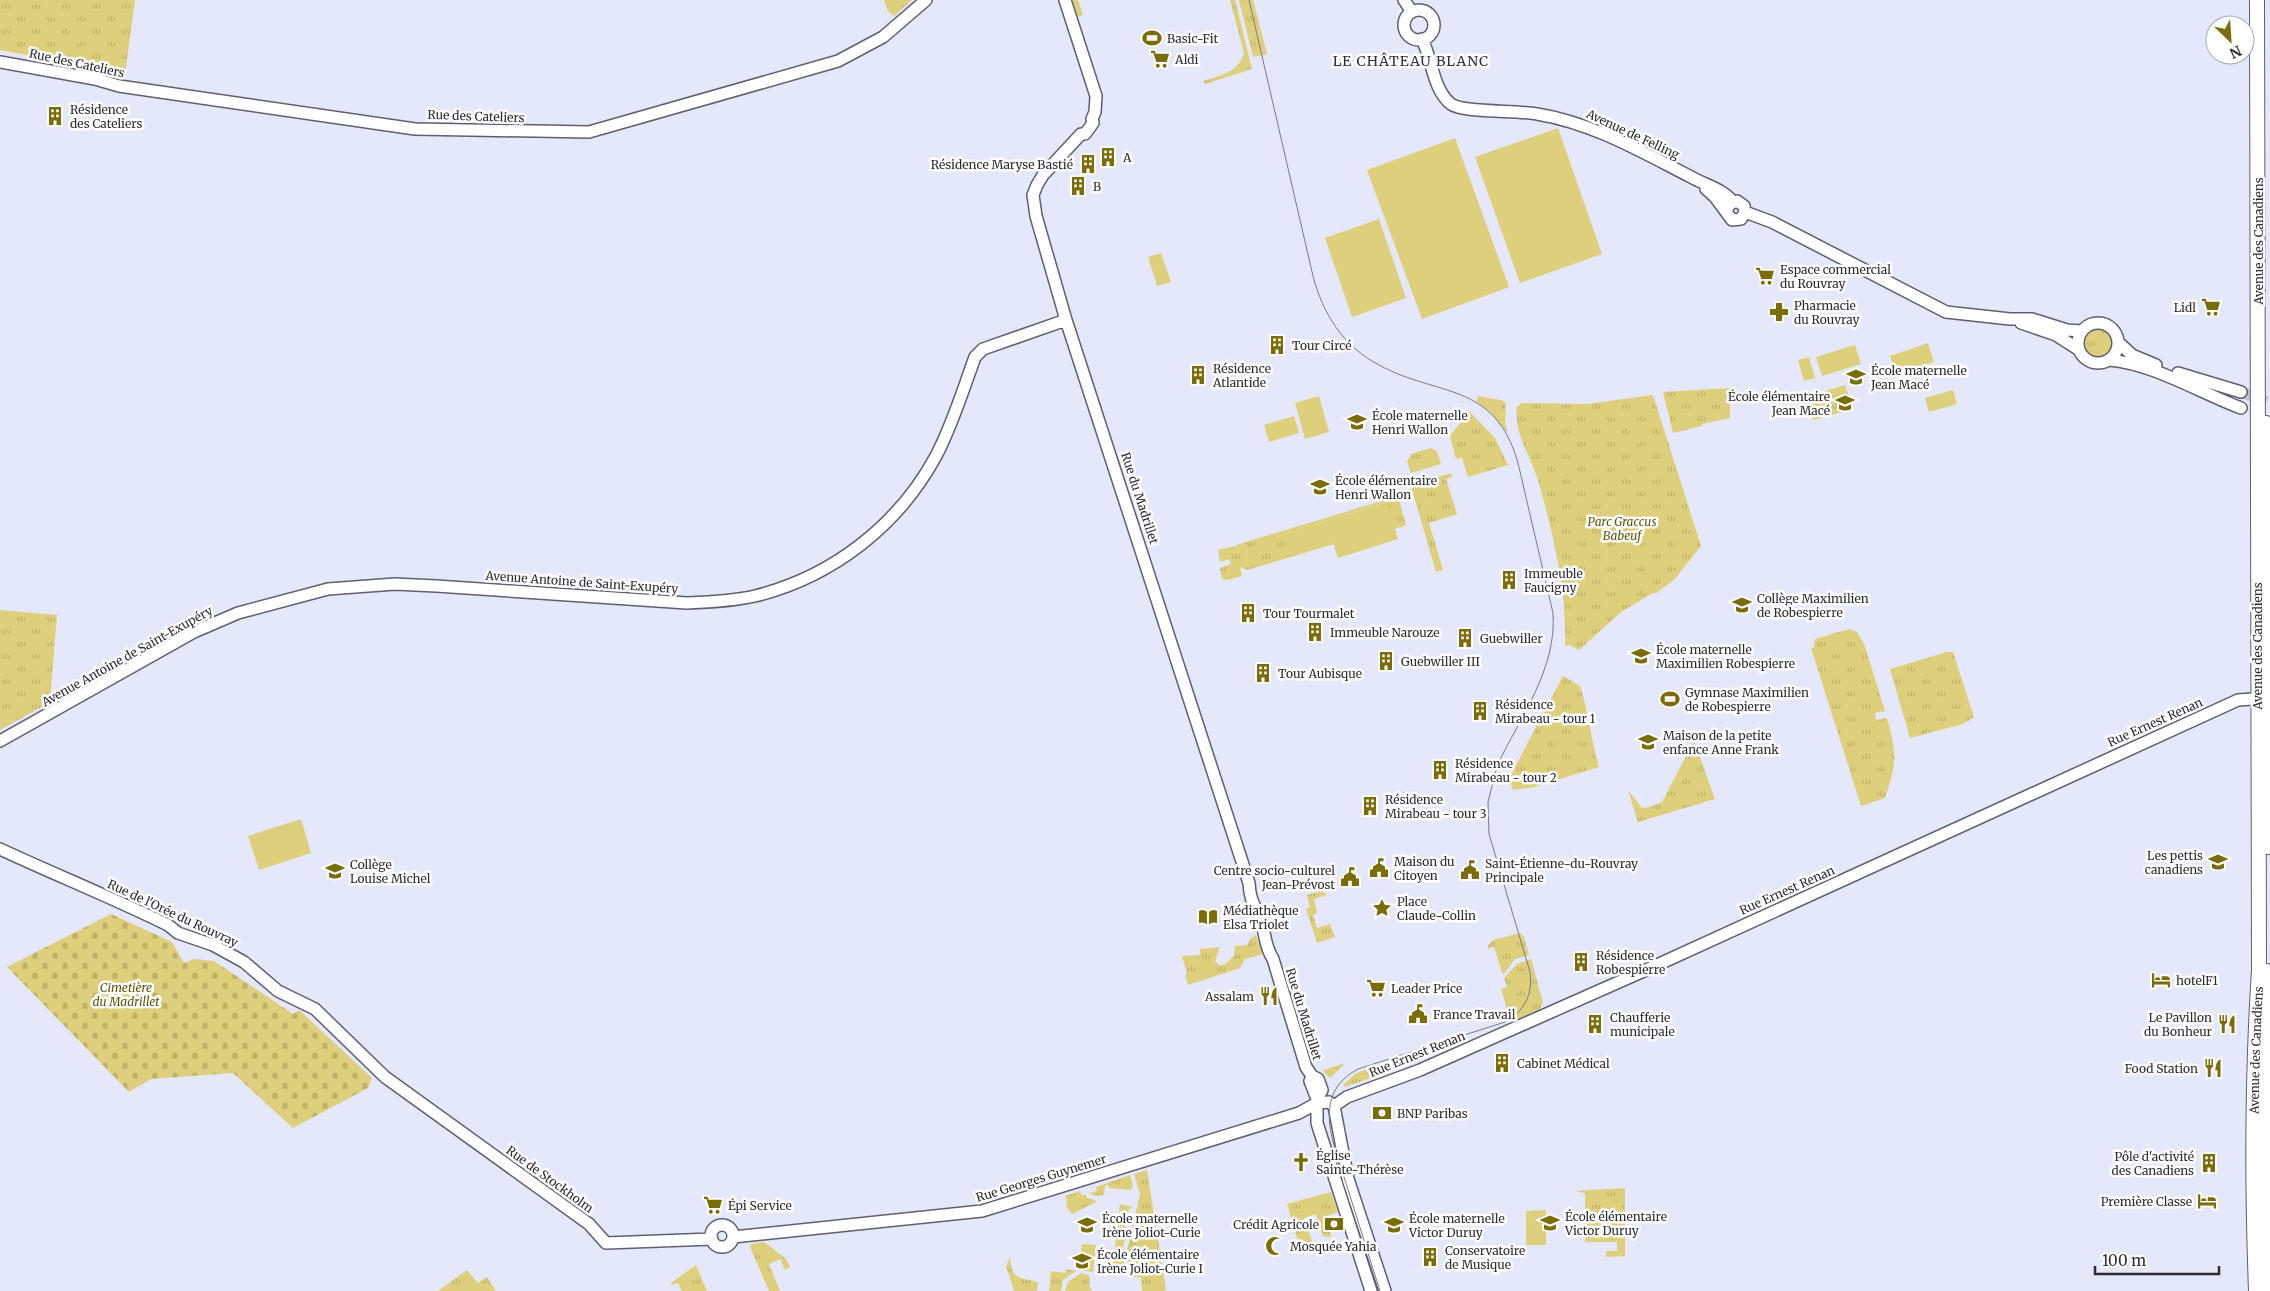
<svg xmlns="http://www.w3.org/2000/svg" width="2270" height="1291" font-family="Merriweather,serif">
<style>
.grass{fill:url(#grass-tufts)}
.cemetery{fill:url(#cemetery-stones)}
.pitch{fill:#ddcf7b}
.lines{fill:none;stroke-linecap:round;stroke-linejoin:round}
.minor-tunnel{stroke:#c0c2d2;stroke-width:11;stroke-dasharray:11 5.5;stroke-linecap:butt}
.minor-casing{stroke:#5e6070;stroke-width:14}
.major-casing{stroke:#5e6070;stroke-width:16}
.minor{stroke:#fff;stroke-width:11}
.major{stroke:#fff;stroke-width:14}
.tram{stroke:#7a7b87;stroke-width:1}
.labels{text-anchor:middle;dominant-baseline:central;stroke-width:5;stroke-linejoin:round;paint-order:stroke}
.poi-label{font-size:12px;fill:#2c2c33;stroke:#fff;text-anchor:start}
.street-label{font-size:12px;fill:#2c2c33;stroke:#fff}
.park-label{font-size:12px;font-style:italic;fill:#5e530b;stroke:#fff}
.neighbourhood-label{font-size:14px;letter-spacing:1px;fill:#2f303e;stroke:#fff}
</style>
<defs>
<pattern id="grass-tufts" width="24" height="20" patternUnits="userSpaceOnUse" patternTransform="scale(1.25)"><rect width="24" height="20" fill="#ddcf7b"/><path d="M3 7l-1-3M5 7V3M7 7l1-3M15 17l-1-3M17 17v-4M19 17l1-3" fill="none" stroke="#beb26b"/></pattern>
<pattern id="cemetery-stones" width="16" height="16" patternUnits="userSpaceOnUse" patternTransform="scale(1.25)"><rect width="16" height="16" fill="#ddcf7b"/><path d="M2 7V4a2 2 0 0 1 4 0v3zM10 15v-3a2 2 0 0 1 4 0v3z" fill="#beb26b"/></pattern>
</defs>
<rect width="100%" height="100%" fill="#e5e7fa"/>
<!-- grass -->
<path class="grass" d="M0,0H135L125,74L0,50Z
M884,0H912L894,16L888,11Z
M1072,0H1078L1083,15L1077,17Z
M1230,0H1235L1252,69L1205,84L1203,81C1221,75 1238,73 1244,53Z
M1239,0H1253L1267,54L1253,57Z
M2083 343a15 15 0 1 1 30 0a15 15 0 1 1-30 0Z
M1845,385L1853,409L1813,420L1807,406L1804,404L1806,397Z
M1730,388V418L1702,424V426L1673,433L1663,392Z
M1653,395L1701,546L1674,580L1656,593H1653L1621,612L1579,650L1570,645L1565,646C1567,590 1553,533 1538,480C1531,457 1513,432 1517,407L1522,403L1587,404Z
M1478,396L1504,401L1506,404L1505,423L1508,433L1490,412L1476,401Z
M1469,411L1495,438L1508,465L1468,477L1462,458L1456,459L1450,436Z
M1431,448L1437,451L1441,464L1411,473L1407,461L1411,454Z
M1451,473L1452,477L1446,479L1457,514L1429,523L1443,570L1436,572L1411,486Z
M1398,496L1406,525L1395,529L1386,502L1286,533L1334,544L1247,570L1240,567L1242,576L1227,580L1222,579L1220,568L1231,564L1229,559L1220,562L1218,550L1234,546L1237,547L1236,545Z
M0,610L57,615L50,699L47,704L0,730Z
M1849,629L1857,632L1864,644L1885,711L1875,713L1876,720L1887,718C1897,755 1897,762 1885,798L1861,806L1811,648L1814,647L1815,639Z
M1947,652H1953L1974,717L1963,724L1910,738L1890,669Z
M1563,676L1580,686C1589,713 1591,740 1599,767L1534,787L1513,790L1510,780L1514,769Z
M1694,741L1715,799L1638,822L1628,790L1642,808L1650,807L1662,802Z
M1322,891L1327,895L1314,899L1317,913L1313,915L1317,928L1330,924L1335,937L1317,943L1306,909L1310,907L1307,895Z
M1520,933L1524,937L1529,955L1515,959L1503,975L1494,947L1488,949V945L1493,940Z
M1256,935L1263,954L1245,959L1240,968L1188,985L1185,975L1187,974L1182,956L1200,955V949L1220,947L1215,961L1219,965H1224L1234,956L1235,946L1247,945L1250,939Z
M1531,959L1543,1003L1540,1009L1511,1022L1501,989L1507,987L1504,978L1517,964Z
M1345,1063L1330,1078L1323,1071L1324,1070Z
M1379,1064L1381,1071L1376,1076L1345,1087L1343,1085L1355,1074Z
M1147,1170L1166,1290L1163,1291H1142L1141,1278L1130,1275L1127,1251L1140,1194L1134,1174Z
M1130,1175L1133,1187L1131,1190L1109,1188L1108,1185L1105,1186L1104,1195L1095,1196L1089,1193L1097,1191L1096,1187Z
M1625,1188V1256L1606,1257V1251H1617V1242H1585V1193L1575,1191Z
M1080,1191L1082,1196L1085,1194L1087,1198L1095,1200L1096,1202L1072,1214L1066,1206L1067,1201L1065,1196Z
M1331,1192L1338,1212L1327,1216L1331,1237L1323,1236L1316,1214L1304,1218L1313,1244L1326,1243L1301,1251L1287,1204Z
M1120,1204L1133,1207L1129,1209L1125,1226L1127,1230L1122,1252L1125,1267L1116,1274H1112Z
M764,1242L786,1259L790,1267L785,1270L780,1259L769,1264L780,1291H769L750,1247L751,1244Z
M1010,1257C1012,1279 1017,1277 1038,1282L1037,1291H1014L1006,1266Z
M696,1265L707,1291H682L678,1283L671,1285V1283Z
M1066,1269L1076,1271L1063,1280L1061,1291H1049L1051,1271L1065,1273Z
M467,1270L478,1283L487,1277L496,1291H438Z
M1081,1273L1090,1276L1089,1285L1092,1291H1065L1068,1282Z"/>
<!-- cemetery -->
<path class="cemetery" d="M111,914L172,942L184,963L194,959L214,961L293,1014L299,1010L372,1078L368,1088L293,1128L233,1073L151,1079L129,1092L7,967Z"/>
<!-- pitch -->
<path class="pitch" d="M1558,128L1602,254L1520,283L1475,157Z
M1455,138L1509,287L1422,319L1367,170Z
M1379,219L1406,298L1352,317L1325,238Z
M1161,253L1171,282L1157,286L1148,257Z
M1928,343L1934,362L1896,375L1890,356Z
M1855,345L1861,364L1822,376L1816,357Z
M1809,357L1815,378L1804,381L1798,360Z
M1953,390L1957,404L1929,412L1925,398Z
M1319,396L1329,432L1305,439L1295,403Z
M1294,416L1299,433L1269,442L1264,425Z
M1387,502L1398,539L1338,558L1333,543L1293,555L1286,533Z
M301,819L311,853L259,870L248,836Z
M1546,1210V1245H1526V1211Z
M1082,1244L1096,1245L1093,1272L1079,1270Z"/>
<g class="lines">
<!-- minor-tunnel -->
<path class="minor-tunnel" d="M2241,392L2270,403"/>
<!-- minor casing -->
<g class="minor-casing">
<path id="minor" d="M1065,0L1096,96L1095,112L1092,119L1093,123L1085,134H1081L1043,175L1037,185L1033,195L1036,216L1066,320L1249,883C1250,902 1255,905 1261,921C1266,935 1264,945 1273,959L1306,1067L1312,1076L1318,1079L1322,1090L1317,1099
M1404,0L1412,12
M1404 25a15 15 0 1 1 30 0a15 15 0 1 1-30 0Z
M1422,39C1432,59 1433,90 1451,104C1462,113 1519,110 1537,114C1593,123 1642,152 1691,177C1705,185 1723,189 1733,202
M0,62L95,79L119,86L415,129L589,132L838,61L883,37L926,0
M1706,189L1715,197L1732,220L1741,219L1745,212L1744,206L1737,201L1730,204L1726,211
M1745,212L1772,222L1946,312L2010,319H2032L2067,330L2082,331
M2078 343a20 20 0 1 1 40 0a20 20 0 1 1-40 0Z
M2021,323L2056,335L2078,349
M2118,342L2132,355L2156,365
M2109,360C2155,364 2198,392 2241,408
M2178,373L2241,392
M0,741L194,632L238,613L328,589L395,584L436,586L687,603C710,602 733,601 755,596C832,577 898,526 936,456C952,426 963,390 975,357L983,349L1066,320
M0,849C56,875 113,898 168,925L178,933L213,945L244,962L278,991L315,1009L385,1077L589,1224L606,1243L712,1239
M1312,1076L1310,1081L1317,1099V1123L1371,1291
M1334,1106L1348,1179L1385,1291
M711 1236a11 11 0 1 1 22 0a11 11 0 1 1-22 0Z
M733,1237L982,1211L1299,1113L1317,1103L1329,1102L1334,1106L1347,1097L1420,1070L1646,970L2238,700L2266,698"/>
</g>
<!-- major casing -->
<g class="major-casing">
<g id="major">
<path d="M2266,423L2269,698L2268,847"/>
<path id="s1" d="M2256,1291C2252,1184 2252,1077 2259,970L2257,0"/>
<path d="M2266,1291L2267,971"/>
</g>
</g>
<!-- minor -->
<use href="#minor" class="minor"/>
<!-- major -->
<use href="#major" class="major"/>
<!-- tram -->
<path class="tram" d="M1249,0L1313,276C1323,314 1343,346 1379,365C1437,397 1495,381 1518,463L1553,613C1557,669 1520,717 1497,766L1488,802L1489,834L1530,972C1533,994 1525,1011 1505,1022L1358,1069C1328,1085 1325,1111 1333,1142L1380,1291"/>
</g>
<!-- icons -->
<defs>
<g id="stadium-bare" transform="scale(1.5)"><path d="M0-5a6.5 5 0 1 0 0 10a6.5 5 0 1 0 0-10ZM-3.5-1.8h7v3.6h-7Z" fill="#7a6c06" stroke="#fff" stroke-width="2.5" paint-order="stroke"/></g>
<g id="supermarket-bare" transform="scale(1.5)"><path d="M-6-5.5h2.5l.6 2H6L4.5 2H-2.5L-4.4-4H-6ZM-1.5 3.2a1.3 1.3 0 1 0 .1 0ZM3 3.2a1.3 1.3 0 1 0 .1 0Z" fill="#7a6c06" stroke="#fff" stroke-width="2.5" paint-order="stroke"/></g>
<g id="building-bare" transform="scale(1.5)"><path d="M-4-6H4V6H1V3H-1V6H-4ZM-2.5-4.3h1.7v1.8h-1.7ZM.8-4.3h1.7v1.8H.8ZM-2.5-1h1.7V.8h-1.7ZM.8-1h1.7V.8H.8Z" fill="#7a6c06" stroke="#fff" stroke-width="2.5" paint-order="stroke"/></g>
<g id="pharmacy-bare" transform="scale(1.5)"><path d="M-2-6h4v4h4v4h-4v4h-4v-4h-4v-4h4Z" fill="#7a6c06" stroke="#fff" stroke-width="2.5" paint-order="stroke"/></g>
<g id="school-bare" transform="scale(1.5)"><path d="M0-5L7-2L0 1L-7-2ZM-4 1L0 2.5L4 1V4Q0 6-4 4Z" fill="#7a6c06" stroke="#fff" stroke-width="2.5" paint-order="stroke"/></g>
<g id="civic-bare" transform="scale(1.5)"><path d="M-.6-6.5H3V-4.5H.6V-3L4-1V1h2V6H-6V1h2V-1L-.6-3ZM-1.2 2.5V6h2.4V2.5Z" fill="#7a6c06" stroke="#fff" stroke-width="2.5" paint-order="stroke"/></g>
<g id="sight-bare" transform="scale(1.5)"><path d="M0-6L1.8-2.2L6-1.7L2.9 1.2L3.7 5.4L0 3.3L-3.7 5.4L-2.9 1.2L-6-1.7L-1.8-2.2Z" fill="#7a6c06" stroke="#fff" stroke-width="2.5" paint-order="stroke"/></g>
<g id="library-bare" transform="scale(1.5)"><path d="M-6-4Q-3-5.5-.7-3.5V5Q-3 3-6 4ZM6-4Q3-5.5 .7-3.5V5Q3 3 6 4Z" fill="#7a6c06" stroke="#fff" stroke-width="2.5" paint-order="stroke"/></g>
<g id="hotel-bare" transform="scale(1.5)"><path d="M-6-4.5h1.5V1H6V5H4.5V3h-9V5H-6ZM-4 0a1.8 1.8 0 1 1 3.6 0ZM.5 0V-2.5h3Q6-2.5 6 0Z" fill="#7a6c06" stroke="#fff" stroke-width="2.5" paint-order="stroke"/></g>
<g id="restaurant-bare" transform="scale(1.5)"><path d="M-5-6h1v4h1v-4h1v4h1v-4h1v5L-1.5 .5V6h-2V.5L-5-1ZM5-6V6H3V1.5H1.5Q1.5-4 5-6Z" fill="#7a6c06" stroke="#fff" stroke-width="2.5" paint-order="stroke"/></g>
<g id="bank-bare" transform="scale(1.5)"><path d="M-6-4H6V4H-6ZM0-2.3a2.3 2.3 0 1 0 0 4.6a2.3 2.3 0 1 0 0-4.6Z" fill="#7a6c06" stroke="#fff" stroke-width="2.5" paint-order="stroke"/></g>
<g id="church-bare" transform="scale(1.5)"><path d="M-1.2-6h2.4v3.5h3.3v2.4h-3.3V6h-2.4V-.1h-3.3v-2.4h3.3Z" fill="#7a6c06" stroke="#fff" stroke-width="2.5" paint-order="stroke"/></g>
<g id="mosque-bare" transform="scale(1.5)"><path d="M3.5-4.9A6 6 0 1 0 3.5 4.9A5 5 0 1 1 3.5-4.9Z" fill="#7a6c06" stroke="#fff" stroke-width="2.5" paint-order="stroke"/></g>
</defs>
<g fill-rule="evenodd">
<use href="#stadium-bare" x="1152" y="38"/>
<use href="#supermarket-bare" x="1160" y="59"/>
<use href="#building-bare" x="55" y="116"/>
<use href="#building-bare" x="1108" y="157"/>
<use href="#building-bare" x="1088" y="164"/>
<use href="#building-bare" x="1078" y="186"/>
<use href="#supermarket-bare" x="1765" y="276"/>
<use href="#supermarket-bare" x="2211" y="307"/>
<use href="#pharmacy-bare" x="1779" y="312"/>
<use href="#building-bare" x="1277" y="345"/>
<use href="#building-bare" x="1198" y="375"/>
<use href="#school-bare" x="1856" y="377"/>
<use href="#school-bare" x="1845" y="403"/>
<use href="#school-bare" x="1357" y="422"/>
<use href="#school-bare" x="1320" y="487"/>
<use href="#building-bare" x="1509" y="580"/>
<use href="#school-bare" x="1742" y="605"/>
<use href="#building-bare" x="1248" y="613"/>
<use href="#building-bare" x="1315" y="632"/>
<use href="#building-bare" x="1465" y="638"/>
<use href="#school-bare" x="1641" y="656"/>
<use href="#building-bare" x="1386" y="661"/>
<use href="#building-bare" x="1263" y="673"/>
<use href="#stadium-bare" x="1670" y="699"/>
<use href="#building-bare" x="1480" y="711"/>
<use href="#school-bare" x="1648" y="742"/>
<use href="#building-bare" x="1440" y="770"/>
<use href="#building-bare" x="1370" y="806"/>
<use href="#school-bare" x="2218" y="862"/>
<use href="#civic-bare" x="1379" y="868"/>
<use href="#civic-bare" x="1470" y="870"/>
<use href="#school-bare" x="335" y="871"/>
<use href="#civic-bare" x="1350" y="877"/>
<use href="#sight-bare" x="1382" y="908"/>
<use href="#library-bare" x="1208" y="917"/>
<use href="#building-bare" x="1581" y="962"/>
<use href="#hotel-bare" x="2161" y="980"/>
<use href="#supermarket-bare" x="1376" y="988"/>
<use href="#restaurant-bare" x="1269" y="996"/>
<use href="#civic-bare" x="1418" y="1014"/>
<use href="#building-bare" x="1595" y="1024"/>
<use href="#restaurant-bare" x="2227" y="1024"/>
<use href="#building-bare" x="1502" y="1063"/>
<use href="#restaurant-bare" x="2213" y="1068"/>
<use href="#bank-bare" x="1382" y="1113"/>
<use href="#church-bare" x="1301" y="1162"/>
<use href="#building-bare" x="2209" y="1163"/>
<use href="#hotel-bare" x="2207" y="1201"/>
<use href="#supermarket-bare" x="713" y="1205"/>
<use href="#school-bare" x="1550" y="1223"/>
<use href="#bank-bare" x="1334" y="1224"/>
<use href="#school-bare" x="1087" y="1225"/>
<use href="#school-bare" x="1394" y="1225"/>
<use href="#mosque-bare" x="1275" y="1246"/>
<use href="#building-bare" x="1430" y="1257"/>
<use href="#school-bare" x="1082" y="1261"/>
</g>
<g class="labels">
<!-- poi labels -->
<g class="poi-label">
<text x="1167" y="38">Basic-Fit</text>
<text x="1175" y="59">Aldi</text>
<text x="70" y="109">Résidence<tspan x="70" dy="14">des Cateliers</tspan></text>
<text x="1123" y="157">A</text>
<text x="1073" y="164" text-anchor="end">Résidence Maryse Bastié</text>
<text x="1093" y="186">B</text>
<text x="1780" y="269">Espace commercial<tspan x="1780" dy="14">du Rouvray</tspan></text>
<text x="1794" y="305">Pharmacie<tspan x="1794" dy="14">du Rouvray</tspan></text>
<text x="2196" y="307" text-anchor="end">Lidl</text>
<text x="1292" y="345">Tour Circé</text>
<text x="1213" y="368">Résidence<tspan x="1213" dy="14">Atlantide</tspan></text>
<text x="1871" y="370">École maternelle<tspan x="1871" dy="14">Jean Macé</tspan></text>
<text x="1830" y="396" text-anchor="end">École élémentaire<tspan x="1830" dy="14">Jean Macé</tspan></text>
<text x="1372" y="415">École maternelle<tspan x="1372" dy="14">Henri Wallon</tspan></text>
<text x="1335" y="480">École élémentaire<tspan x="1335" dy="14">Henri Wallon</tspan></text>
<text x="1524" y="573">Immeuble<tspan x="1524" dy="14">Faucigny</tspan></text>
<text x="1757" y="598">Collège Maximilien<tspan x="1757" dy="14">de Robespierre</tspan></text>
<text x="1263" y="613">Tour Tourmalet</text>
<text x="1330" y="632">Immeuble Narouze</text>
<text x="1480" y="638">Guebwiller</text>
<text x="1656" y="649">École maternelle<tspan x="1656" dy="14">Maximilien Robespierre</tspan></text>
<text x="1401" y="661">Guebwiller III</text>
<text x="1278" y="673">Tour Aubisque</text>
<text x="1685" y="692">Gymnase Maximilien<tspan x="1685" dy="14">de Robespierre</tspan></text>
<text x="1495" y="704">Résidence<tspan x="1495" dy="14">Mirabeau - tour 1</tspan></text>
<text x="1663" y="735">Maison de la petite<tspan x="1663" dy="14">enfance Anne Frank</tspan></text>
<text x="1455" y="763">Résidence<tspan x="1455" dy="14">Mirabeau - tour 2</tspan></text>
<text x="1385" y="799">Résidence<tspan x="1385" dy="14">Mirabeau - tour 3</tspan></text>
<text x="2203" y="855" text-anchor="end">Les pettis<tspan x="2203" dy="14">canadiens</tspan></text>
<text x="1394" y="861">Maison du<tspan x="1394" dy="14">Citoyen</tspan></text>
<text x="1485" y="863">Saint-Étienne-du-Rouvray<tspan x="1485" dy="14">Principale</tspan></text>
<text x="350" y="864">Collège<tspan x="350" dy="14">Louise Michel</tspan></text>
<text x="1335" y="870" text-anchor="end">Centre socio-culturel<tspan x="1335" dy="14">Jean-Prévost</tspan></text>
<text x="1397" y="901">Place<tspan x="1397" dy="14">Claude-Collin</tspan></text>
<text x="1223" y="910">Médiathèque<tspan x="1223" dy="14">Elsa Triolet</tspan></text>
<text x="1596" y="955">Résidence<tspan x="1596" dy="14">Robespierre</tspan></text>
<text x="2176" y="980">hotelF1</text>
<text x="1391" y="988">Leader Price</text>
<text x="1254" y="996" text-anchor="end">Assalam</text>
<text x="1433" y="1014">France Travail</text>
<text x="1610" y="1017">Chaufferie<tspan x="1610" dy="14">municipale</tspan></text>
<text x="2212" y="1017" text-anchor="end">Le Pavillon<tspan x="2212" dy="14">du Bonheur</tspan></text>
<text x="1517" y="1063">Cabinet Médical</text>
<text x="2198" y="1068" text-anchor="end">Food Station</text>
<text x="1397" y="1113">BNP Paribas</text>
<text x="1316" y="1155">Église<tspan x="1316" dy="14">Sainte-Thérèse</tspan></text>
<text x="2194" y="1156" text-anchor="end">Pôle d'activité<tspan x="2194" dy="14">des Canadiens</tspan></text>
<text x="2192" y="1201" text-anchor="end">Première Classe</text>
<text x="728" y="1205">Épi Service</text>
<text x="1565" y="1216">École élémentaire<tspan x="1565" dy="14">Victor Duruy</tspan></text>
<text x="1102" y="1218">École maternelle<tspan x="1102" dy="14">Irène Joliot-Curie</tspan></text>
<text x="1409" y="1218">École maternelle<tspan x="1409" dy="14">Victor Duruy</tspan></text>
<text x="1319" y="1224" text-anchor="end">Crédit Agricole</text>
<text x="1290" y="1246">Mosquée Yahia</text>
<text x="1445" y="1250">Conservatoire<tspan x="1445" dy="14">de Musique</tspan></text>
<text x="1097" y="1254">École élémentaire<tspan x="1097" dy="14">Irène Joliot-Curie I</tspan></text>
</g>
<!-- street labels -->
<g class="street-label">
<text transform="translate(77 63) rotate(12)">Rue des Cateliers</text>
<text transform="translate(476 116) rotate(2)">Rue des Cateliers</text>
<text transform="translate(1633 134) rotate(25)">Avenue de Felling</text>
<text transform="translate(2258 241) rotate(-90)">Avenue des Canadiens</text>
<text transform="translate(1140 498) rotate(72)">Rue du Madrillet</text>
<text transform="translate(582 582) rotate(4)">Avenue Antoine de Saint-Exupéry</text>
<text transform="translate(2257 646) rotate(-90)">Avenue des Canadiens</text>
<text transform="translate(127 656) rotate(-29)">Avenue Antoine de Saint-Exupéry</text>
<text transform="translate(2155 722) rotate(-24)">Rue Ernest Renan</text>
<text transform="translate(1787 890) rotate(-24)">Rue Ernest Renan</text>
<text transform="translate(173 913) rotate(25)">Rue de l'Orée du Rouvray</text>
<text transform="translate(1304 1014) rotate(73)">Rue du Madrillet</text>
<text stroke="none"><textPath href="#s1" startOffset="241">Avenue des Canadiens</textPath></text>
<text transform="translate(1417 1054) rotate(-22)">Rue Ernest Renan</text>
<text transform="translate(1041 1178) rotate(-17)">Rue Georges Guynemer</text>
<text transform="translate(550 1179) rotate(36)">Rue de Stockholm</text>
</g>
<!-- park labels -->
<g class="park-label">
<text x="1622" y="521">Parc Graccus<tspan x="1622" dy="14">Babeuf</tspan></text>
<text x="126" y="987">Cimetière<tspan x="126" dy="14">du Madrillet</tspan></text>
</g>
<!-- neighbourhood labels -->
<g class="neighbourhood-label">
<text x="1411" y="61">LE CHÂTEAU BLANC</text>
</g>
</g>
<!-- north arrow -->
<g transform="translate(2230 40) rotate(155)"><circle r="24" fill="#ffffff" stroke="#ababad"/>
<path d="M0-4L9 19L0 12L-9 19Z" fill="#7a6c06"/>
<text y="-8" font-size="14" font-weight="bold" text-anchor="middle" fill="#2c2c33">N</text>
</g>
<!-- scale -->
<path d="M2095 1266v8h124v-8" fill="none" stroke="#2c2c33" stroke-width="2.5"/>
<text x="2102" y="1266" font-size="15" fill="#2c2c33" stroke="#ffffff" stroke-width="4" paint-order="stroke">100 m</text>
</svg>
